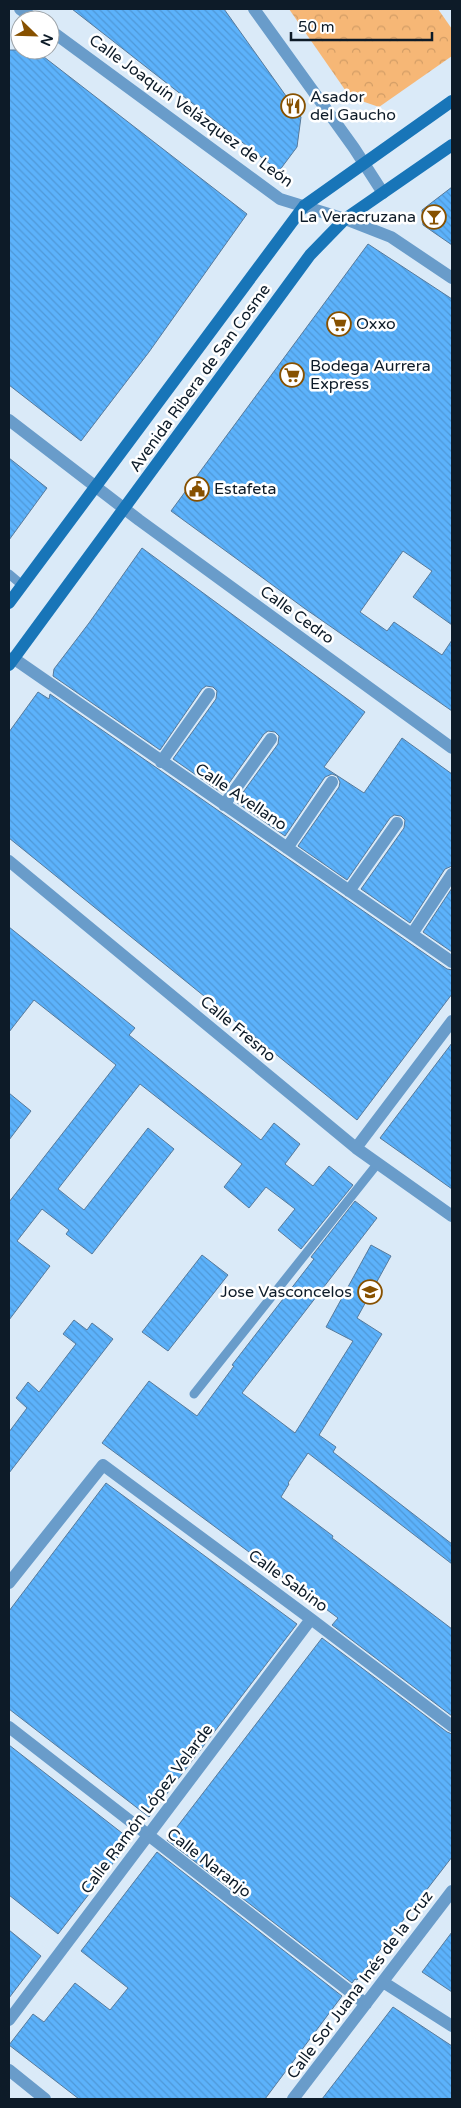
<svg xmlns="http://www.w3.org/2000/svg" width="461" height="2108" font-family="'Varela Round',sans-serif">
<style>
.park{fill:url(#park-crowns)}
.building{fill:url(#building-back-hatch);stroke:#577a9b}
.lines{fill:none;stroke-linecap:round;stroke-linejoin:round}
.lane{stroke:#699cca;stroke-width:9}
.street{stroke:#699cca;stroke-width:12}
.secondary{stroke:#1875b8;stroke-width:12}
.labels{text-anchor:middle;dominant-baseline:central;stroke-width:5;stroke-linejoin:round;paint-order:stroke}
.poi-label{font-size:16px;fill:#0d1b28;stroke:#fff;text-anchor:start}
.street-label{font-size:16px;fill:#0d1b28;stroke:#fff}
</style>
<defs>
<pattern id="park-crowns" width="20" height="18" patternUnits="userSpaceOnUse" patternTransform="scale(1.25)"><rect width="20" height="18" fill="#f6b776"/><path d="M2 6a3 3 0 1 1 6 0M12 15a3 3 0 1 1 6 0" fill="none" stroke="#d29d66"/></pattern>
<pattern id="building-back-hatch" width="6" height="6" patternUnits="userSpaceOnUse" patternTransform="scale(1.25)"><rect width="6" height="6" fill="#5cb2fb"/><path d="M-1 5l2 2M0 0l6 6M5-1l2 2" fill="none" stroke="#4f98d7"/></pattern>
</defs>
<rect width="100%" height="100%" fill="#daeaf8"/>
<!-- park -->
<path class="park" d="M289,9H438L452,29V56L379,107L350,97Z"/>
<!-- building -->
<path class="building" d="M72,9H224L301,117L297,147L279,171Z
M9,50H35L247,214L149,352L81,441L9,385Z
M452,187V245L423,225L422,210Z
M368,244L452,299V625L413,597L432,571L403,551L360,612L387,631L394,622L442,655L452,640V711L304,608L171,511Z
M9,458L47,488L9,540Z
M142,548L365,712L324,767L364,793L402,738L452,774V866L445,869L410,923L361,889L404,828L405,820L401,816L394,815L390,818L347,880L298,846L339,787L340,782L337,776L332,774L325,777L285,836L236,802L278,744L279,736L275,732L268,731L264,734L222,793L173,759L216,699L217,691L213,687L206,686L202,689L160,750L53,676L54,669L89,623Z
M38,692L49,699L50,694L447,969L452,970V994L357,1120L9,838V732Z
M452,888V952L423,932Z
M9,927L135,1028L129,1035L261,1140L274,1123L300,1144L285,1164L313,1186L329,1166L353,1185L301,1249L278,1230L295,1209L266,1187L249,1208L224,1187L242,1164L140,1084L58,1189L84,1210L148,1128L174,1149L92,1254L66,1234L69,1230L42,1209L17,1241L50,1266L9,1320V1202L116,1065L34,1000L9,1032Z
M452,1043V1189L380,1138Z
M9,1093L31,1111L9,1140Z
M355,1201L377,1218L242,1393L295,1433L353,1341L326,1327L371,1245L391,1256L357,1318L382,1334L319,1435L336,1447L333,1452L452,1544V1564L308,1453L288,1483L289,1484L281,1497L333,1536L332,1538L452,1629V1716L332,1625L338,1618L102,1443L149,1381L197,1416L234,1366L232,1365L314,1259L311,1257Z
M202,1255L228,1275L168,1351L142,1332Z
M74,1320L87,1330L92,1323L113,1339L9,1473V1432L27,1408L16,1398L28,1382L39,1392L76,1344L63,1334Z
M106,1483L297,1624L149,1817L9,1709V1611Z
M322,1638L447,1732L452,1734V1857L357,1980L355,1979L352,1983L167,1840Z
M9,1745L131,1840L58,1934L9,1895Z
M157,1852L342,1996L265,2099H79L9,2045L33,2014L44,2022L75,1983L110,2010L128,1988L81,1951Z
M9,1930L41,1956L9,1998Z
M452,1932V1992L422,1972Z
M393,2007L452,2046V2099H322Z"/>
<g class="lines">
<!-- lane -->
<path class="lane" d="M9,574L22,585
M194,1394L378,1163"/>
<!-- street -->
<path class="street" d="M20,9L36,20
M254,9L354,148L383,193
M50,30L280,199L345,219L391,237L452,278
M9,420L139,520L452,748
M13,658L452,962
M161,762L209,694
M224,805L271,739
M287,848L332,782
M9,861L356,1148L452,1216
M349,891L397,823
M412,934L452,874
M356,1148L452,1021
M9,1583L103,1465L311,1619L452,1726
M9,1727L366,2004
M383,1982L452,2026
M9,2020L311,1619
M9,2070L45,2099
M293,2099L452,1891"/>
<!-- secondary -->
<path class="secondary" d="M9,603L304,206L452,101
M9,665L310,255L345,219L452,145"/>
</g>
<!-- icons -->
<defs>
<g id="restaurant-ring" transform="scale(1.25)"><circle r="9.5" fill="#fff" stroke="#875100" stroke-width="1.5"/><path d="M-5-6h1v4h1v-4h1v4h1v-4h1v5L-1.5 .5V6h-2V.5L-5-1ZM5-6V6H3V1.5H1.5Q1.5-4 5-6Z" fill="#875100"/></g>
<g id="bar-ring" transform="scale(1.25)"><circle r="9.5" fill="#fff" stroke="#875100" stroke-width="1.5"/><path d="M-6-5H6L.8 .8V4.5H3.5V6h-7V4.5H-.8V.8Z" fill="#875100"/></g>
<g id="supermarket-ring" transform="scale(1.25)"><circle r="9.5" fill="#fff" stroke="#875100" stroke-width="1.5"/><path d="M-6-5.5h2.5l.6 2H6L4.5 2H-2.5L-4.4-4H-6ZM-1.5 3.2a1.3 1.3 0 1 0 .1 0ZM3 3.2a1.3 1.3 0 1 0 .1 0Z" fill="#875100"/></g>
<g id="civic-ring" transform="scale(1.25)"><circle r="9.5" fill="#fff" stroke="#875100" stroke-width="1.5"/><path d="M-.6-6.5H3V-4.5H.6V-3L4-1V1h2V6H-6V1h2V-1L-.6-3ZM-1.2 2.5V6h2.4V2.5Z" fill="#875100"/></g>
<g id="school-ring" transform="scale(1.25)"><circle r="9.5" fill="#fff" stroke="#875100" stroke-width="1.5"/><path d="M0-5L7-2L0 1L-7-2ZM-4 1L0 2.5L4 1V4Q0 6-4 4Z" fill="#875100"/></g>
</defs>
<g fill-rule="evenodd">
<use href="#restaurant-ring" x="293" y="106"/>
<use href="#bar-ring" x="434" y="217"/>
<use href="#supermarket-ring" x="339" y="324"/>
<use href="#supermarket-ring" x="292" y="375"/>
<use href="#civic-ring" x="197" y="489"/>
<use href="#school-ring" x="370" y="1292"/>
</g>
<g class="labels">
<!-- poi labels -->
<g class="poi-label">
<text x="310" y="97">Asador<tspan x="310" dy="18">del Gaucho</tspan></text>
<text x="416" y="217" text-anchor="end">La Veracruzana</text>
<text x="356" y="324">Oxxo</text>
<text x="310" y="366">Bodega Aurrera<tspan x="310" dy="18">Express</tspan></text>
<text x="214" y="489">Estafeta</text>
<text x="352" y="1292" text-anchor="end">Jose Vasconcelos</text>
</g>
<!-- street labels -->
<g class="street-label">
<text transform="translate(191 111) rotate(36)">Calle Joaquín Velázquez de León</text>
<text transform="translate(200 378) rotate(-54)">Avenida Ribera de San Cosme</text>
<text transform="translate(297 615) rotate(36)">Calle Cedro</text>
<text transform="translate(241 797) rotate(34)">Calle Avellano</text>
<text transform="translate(238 1029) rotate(40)">Calle Fresno</text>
<text transform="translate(288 1581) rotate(36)">Calle Sabino</text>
<text transform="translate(147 1809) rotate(-53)">Calle Ramón López Velarde</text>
<text transform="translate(209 1863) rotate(38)">Calle Naranjo</text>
<text transform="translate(360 1985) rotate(-53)">Calle Sor Juana Inés de la Cruz</text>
</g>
</g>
<!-- border -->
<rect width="461" height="2108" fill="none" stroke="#0d1b28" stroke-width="20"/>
<!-- north arrow -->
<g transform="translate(35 35) rotate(113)"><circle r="24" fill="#ffffff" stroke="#9ea4a9"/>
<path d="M0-4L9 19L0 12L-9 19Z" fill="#875100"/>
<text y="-8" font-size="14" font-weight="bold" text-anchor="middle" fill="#0d1b28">N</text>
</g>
<!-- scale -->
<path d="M291 32v8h141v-8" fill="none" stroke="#0d1b28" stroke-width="2.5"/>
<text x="298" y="32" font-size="15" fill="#0d1b28" stroke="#ffffff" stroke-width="4" paint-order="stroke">50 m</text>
</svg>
